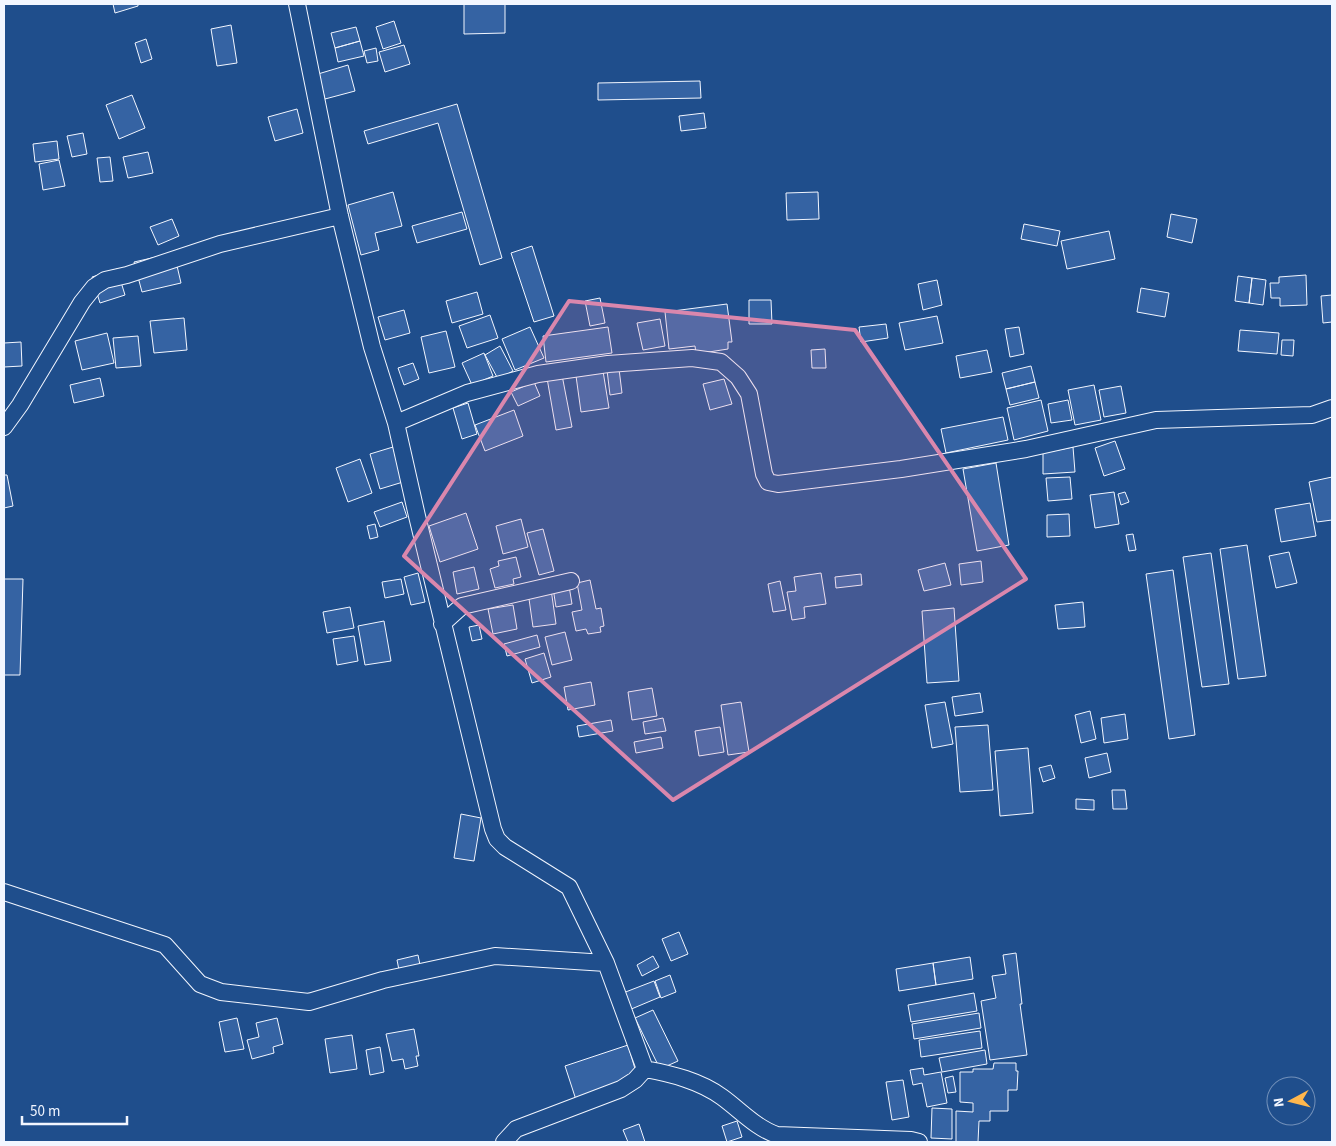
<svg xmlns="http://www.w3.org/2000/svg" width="1336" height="1146" font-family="'Source Sans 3',sans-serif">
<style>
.building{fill:#3563a3;stroke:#f2f6ff}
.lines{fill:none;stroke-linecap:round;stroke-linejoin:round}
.minor-casing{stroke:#f2f6ff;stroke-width:18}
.minor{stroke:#1f4e8c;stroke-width:16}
.marked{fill:#da87ad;fill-opacity:0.2;stroke:#da87ad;stroke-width:4;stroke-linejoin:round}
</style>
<rect width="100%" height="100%" fill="#1f4e8c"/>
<!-- building -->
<path class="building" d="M113,4H138V6L115,13Z
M464,4H505V33L464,34Z
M394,21L401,43L383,49L376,27Z
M231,25L237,63L217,66L211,29Z
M356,27L360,41L335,48L331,33Z
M146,39L152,59L141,63L135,43Z
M360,41L364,56L338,62L335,48Z
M404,45L410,64L385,72L379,52Z
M376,48L378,61L367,63L364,51Z
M348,65L355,91L325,99L318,74Z
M700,81L701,98L598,100V83Z
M132,95L145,128L119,139L106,105Z
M457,104L502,258L480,265L438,123L368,144L364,131Z
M297,109L303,133L275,141L268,117Z
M704,113L706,128L681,131L679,116Z
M83,133L87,154L72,157L67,136Z
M57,141L59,159L35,162L33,144Z
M148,152L153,173L128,178L123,157Z
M110,157L113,181L100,182L97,158Z
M59,160L65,186L43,190L39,164Z
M393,192L402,226L375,233L379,250L361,255L348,205Z
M818,192L819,219L787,220L786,193Z
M462,212L467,229L417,243L412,226Z
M1171,214L1197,219L1192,243L1167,237Z
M172,219L179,236L158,245L150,227Z
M1024,224L1060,231L1057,246L1021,239Z
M1109,231L1115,259L1067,269L1061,241Z
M532,246L554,316L534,322L511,253Z
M174,253L181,283L142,292L134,262Z
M117,269L125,295L100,303L92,277Z
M1306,275L1307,305L1280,306V298H1271L1270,283H1279V277Z
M1238,276L1252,278L1249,303L1235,301Z
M1252,278L1266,280L1263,305L1249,303Z
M937,280L942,305L923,310L918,284Z
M1141,288L1169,293L1165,317L1137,312Z
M477,292L483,314L452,323L446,301Z
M1332,295V322L1323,323L1321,296Z
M600,298L605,323L590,326L585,301Z
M749,300H771L772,324H749Z
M727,304L732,342H728V349L696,354L695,346L669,349L665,312Z
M404,310L410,333L385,340L378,317Z
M490,315L498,338L467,348L459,326Z
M937,316L943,343L905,350L899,323Z
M184,318L187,350L154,353L150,321Z
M660,319L665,346L643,350L637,323Z
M886,324L888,338L861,342L859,327Z
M530,327L544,358L515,370L502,339Z
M608,327L612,353L546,362L543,336Z
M1019,327L1024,354L1010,357L1005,329Z
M1240,330L1279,333L1277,354L1238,351Z
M446,331L455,367L429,373L421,337Z
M107,333L114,363L82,370L75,341Z
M138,336L141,366L116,368L113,338Z
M1282,340H1294L1293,356L1281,355Z
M21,342L22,366L4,367V343Z
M500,346L513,371L498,379L485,355Z
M825,349L826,368H812L811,350Z
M987,350L992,372L960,378L956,356Z
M484,353L493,376L472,385L462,363Z
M413,363L419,379L404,385L398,368Z
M1031,366L1035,382L1006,389L1002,373Z
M619,369L622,393L610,395L607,370Z
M603,371L609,408L581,412L576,376Z
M562,375L572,427L556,430L547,378Z
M100,378L104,396L74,403L70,385Z
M724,379L732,404L710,410L703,384Z
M534,382L540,396L518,406L511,392Z
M1035,382L1039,398L1010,405L1006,389Z
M1094,385L1101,420L1075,425L1068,390Z
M1121,386L1126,413L1104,417L1099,390Z
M1041,400L1048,431L1014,440L1007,408Z
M1068,400L1072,420L1051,423L1048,404Z
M468,403L477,434L462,439L453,408Z
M514,410L523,436L485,451L475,425Z
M1003,417L1008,440L946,453L941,429Z
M1115,441L1125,469L1104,476L1095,448Z
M393,447L403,482L380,489L370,454Z
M1073,447L1075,472L1043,474V453Z
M360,459L372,493L348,502L336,468Z
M996,463L1009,545L977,551L963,469Z
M4,475H7L13,506L4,508Z
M1070,477L1072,499L1048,501L1046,478Z
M1332,477V520L1317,522L1309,482Z
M1114,492L1119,524L1095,528L1090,495Z
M1125,492L1129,502L1121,505L1118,494Z
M402,502L407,517L380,527L374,512Z
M1310,503L1316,536L1281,542L1275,509Z
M466,513L478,549L440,562L429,526Z
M1069,514L1070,536L1047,537V515Z
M521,519L528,547L503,554L496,526Z
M375,524L378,537L370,539L367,526Z
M543,529L554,571L539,575L527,533Z
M1133,534L1136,550L1129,551L1126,535Z
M1247,545L1266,676L1238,679L1220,549Z
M1289,552L1297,583L1276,588L1269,556Z
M1211,553L1229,684L1202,687L1183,557Z
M516,557L521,577L513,579L514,584L495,588L490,569L499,566L498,561Z
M981,561L983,582L961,585L959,564Z
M945,563L951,585L924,591L918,570Z
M474,567L479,589L457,594L453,572Z
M1173,570L1195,735L1169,739L1146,574Z
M418,573L425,602L411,605L404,577Z
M821,573L826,604L804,607L805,618L792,620L787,592L796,591L794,577Z
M861,574L862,585L836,588L835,577Z
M4,579H23L20,675H4Z
M401,579L404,594L385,598L382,582Z
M590,580L596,609L601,608L604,626L600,627L601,632L588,634L586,629L576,631L572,612L582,610L577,583Z
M780,581L786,610L773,612L768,584Z
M569,586L572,604L556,607L553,588Z
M551,589L556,624L533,627L528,592Z
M1083,602L1085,627L1058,629L1055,605Z
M513,605L517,629L493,634L488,609Z
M350,607L354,628L327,633L323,612Z
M954,608L959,681L927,683L922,611Z
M384,621L391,661L365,665L358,626Z
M479,625L482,639L472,641L469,627Z
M565,632L572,660L552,665L545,637Z
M537,635L540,647L507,656L504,644Z
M354,636L358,661L337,665L333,639Z
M544,653L551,677L532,683L525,659Z
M591,682L595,705L568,710L564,687Z
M652,688L657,716L632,720L628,692Z
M980,693L983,712L955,716L952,697Z
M741,702L749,752L728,755L721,705Z
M945,702L953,744L932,748L925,705Z
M1090,711L1096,739L1081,743L1075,715Z
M1125,714L1128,739L1104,743L1101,718Z
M663,718L666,731L645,734L643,722Z
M611,720L613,731L579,737L577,726Z
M988,725L993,790L960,792L955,727Z
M720,727L724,752L699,756L695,731Z
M661,737L663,748L636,753L634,742Z
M1028,748L1033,813L1000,816L995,751Z
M1107,753L1111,772L1089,778L1085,758Z
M1051,765L1055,778L1043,782L1039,768Z
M1112,790H1125L1127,809H1113Z
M1076,799L1094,800V810L1076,809Z
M461,814L481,818L474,861L454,858Z
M679,932L688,954L671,961L662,939Z
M1016,953L1022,1004H1020L1027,1055L990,1060L981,1001L996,998L992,976L1006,974L1003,955Z
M418,955L420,965L399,970L397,960Z
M653,956L659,967L642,976L637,965Z
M970,957L973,979L936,985L933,963Z
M933,963L936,985L899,991L896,969Z
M670,975L676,992L661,998L655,981Z
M654,981L660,997L629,1010L623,993Z
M974,993L977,1011L911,1022L908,1005Z
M653,1010L678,1061L660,1069L635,1018Z
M979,1013L981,1028L914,1039L912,1024Z
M237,1018L244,1049L225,1052L219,1022Z
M277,1018L283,1044L273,1047L274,1053L252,1059L247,1040L259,1037L256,1023Z
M414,1029L419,1056H416L418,1066L405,1069L403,1059L392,1061L386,1034Z
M980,1031L982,1048L921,1057L919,1040Z
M352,1035L357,1069L330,1073L325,1039Z
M628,1045L638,1079L578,1106L565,1066Z
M380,1047L384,1072L370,1075L366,1050Z
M985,1050L987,1064L942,1072L939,1058Z
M994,1063H1016V1071H1018L1017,1090H1008V1111H990V1121H979L978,1142H956V1111L973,1112V1103L960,1102V1072H973V1069H993Z
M923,1068L924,1075L941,1072L947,1103L927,1107L922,1083L913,1085L910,1070Z
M953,1076L956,1092L948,1093L945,1078Z
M903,1080L909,1117L892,1120L886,1082Z
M932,1108L952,1109V1139L931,1138Z
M737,1121L742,1137L727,1142L722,1126Z
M639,1124L645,1142H628L623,1130Z"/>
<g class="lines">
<!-- minor casing -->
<g class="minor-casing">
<path id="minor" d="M297,4L340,216L372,347L396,423L417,516L493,829L497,839L505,847L569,887L606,963L645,1069L635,1080L621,1089L516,1129L504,1142
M396,423L467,393L538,374L608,364L692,358L721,362L738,377L749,394L764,474L768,482L778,484L901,469L1026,449L1156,420L1312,415L1332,408
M4,427L20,405L82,302L94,287L105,280L127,275L220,244L340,216
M442,624L462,606L571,581
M4,892L165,945L200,984L221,992L309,1002L383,980L495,956L606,963
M645,1069C672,1074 700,1081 722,1097C740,1110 756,1128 777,1135L911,1140L919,1142"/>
</g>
<!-- minor -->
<use href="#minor" class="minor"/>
</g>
<!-- marked area -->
<path class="marked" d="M569,301L855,330L1026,579L673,800L404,556Z"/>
<!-- border -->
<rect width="1336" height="1146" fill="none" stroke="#f2f6ff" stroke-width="10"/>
<!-- north arrow -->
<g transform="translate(1291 1101) rotate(263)"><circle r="24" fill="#1f4e8c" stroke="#7391ba"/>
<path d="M0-4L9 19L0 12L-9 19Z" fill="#ffb74d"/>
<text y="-8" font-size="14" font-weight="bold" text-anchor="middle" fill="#f2f6ff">N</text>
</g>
<!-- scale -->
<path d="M22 1116v8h105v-8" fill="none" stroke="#f2f6ff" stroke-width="2.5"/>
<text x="30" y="1116" font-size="15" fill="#f2f6ff" stroke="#1f4e8c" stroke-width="4" paint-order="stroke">50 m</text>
</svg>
